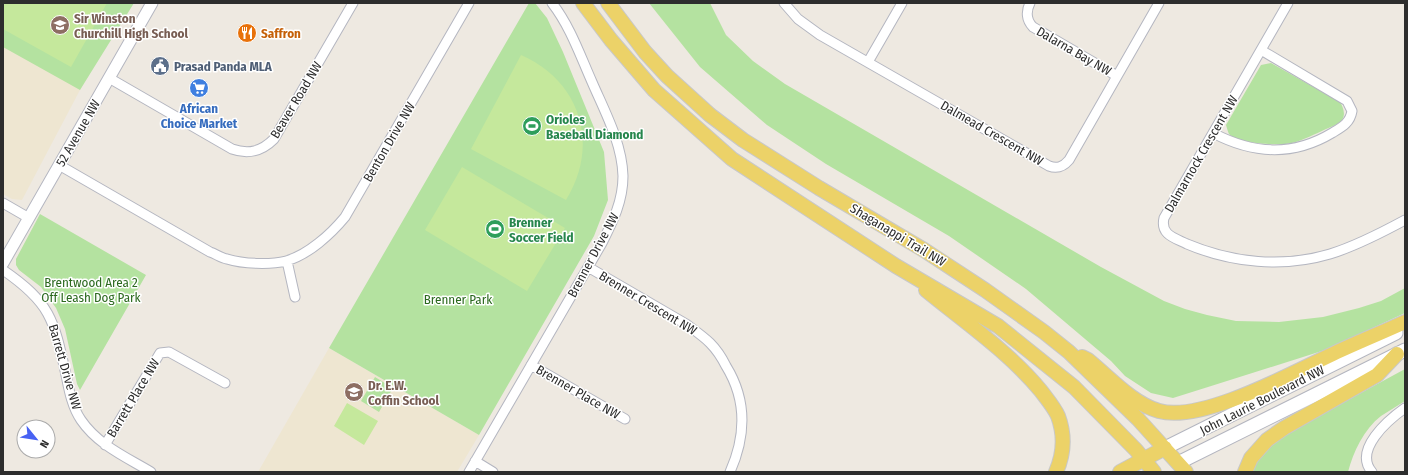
<svg xmlns="http://www.w3.org/2000/svg" width="1408" height="475" font-family="'Fira Sans Condensed',sans-serif">
<style>
.education{fill:#eee6d1}
.green{fill:#b4e2a0}
.pitch{fill:#c5e89c}
.lines{fill:none;stroke-linecap:round;stroke-linejoin:round}
.minor-casing{stroke:#b4b6c0;stroke-width:11}
.tertiary-casing{stroke:#b4b6c0;stroke-width:13}
.secondary-casing{stroke:#b4b6c0;stroke-width:15}
.primary-casing{stroke:#c8c8c8;stroke-width:16}
.minor{stroke:#fff;stroke-width:9}
.tertiary{stroke:#fff;stroke-width:11}
.secondary{stroke:#fff;stroke-width:13}
.primary{stroke:#ecd268;stroke-width:14}
.labels{text-anchor:middle;dominant-baseline:central;stroke-width:3;stroke-linejoin:round;paint-order:stroke}
.education-label{font-size:13px;font-weight:bold;fill:#785e54;stroke:#fff;text-anchor:start}
.food-label{font-size:13px;font-weight:bold;fill:#c56008;stroke:#fff;text-anchor:start}
.street-label{font-size:13px;fill:#2d2d2d;stroke:#fff}
.service-label{font-size:13px;font-weight:bold;fill:#4e5e75;stroke:#fff;text-anchor:start}
.shop-label{font-size:13px;font-weight:bold;fill:#366cbe;stroke:#fff}
.leisure-label{font-size:13px;font-weight:bold;fill:#27864d;stroke:#fff;text-anchor:start}
.park-label{font-size:13px;fill:#2b691e;stroke:#fff}
</style>
<rect width="100%" height="100%" fill="#eee9e1"/>
<!-- education -->
<path class="education" d="M3,3H131L80,90L22,200L12,199L3,194Z
M329,348L479,435L457,472H258Z"/>
<!-- green -->
<path class="green" d="M3,3H134L80,90L3,47Z
M529,3H535L547,18L563,52L604,152L608,200L594,236L479,435L329,348Z
M649,3H710L726,35L753,61L785,84L1101,267L1164,301L1185,309L1207,315L1236,321L1279,322L1323,317L1359,308L1381,301L1405,288V313L1325,350L1208,387L1173,398L1151,393L1125,376L1111,361L1026,289L949,236L826,164L767,125L700,67Z
M1271,63L1340,102C1343,107 1346,114 1342,120C1339,124 1331,127 1326,129C1315,134 1304,140 1292,143C1280,146 1238,144 1229,134C1228,132 1227,128 1226,125L1261,65Z
M40,214L146,275L80,390L77,384L65,329L56,308L41,287L19,270L16,265V259Z
M1405,369V401C1397,406 1389,411 1381,416C1364,429 1353,452 1348,472H1252L1260,457L1276,439Z
M375,377L393,388L379,412L361,401Z"/>
<!-- pitch -->
<path class="pitch" d="M3,3H107L71,67L3,29Z
M521,55C581,81 600,145 566,200L471,149Z
M462,167L565,228L527,291L425,230Z
M347,403L378,421L364,445L334,426Z"/>
<g class="lines">
<!-- minor casing -->
<g class="minor-casing">
<path id="minor" d="M784,3L798,19L820,35L1049,166C1057,169 1063,167 1069,160L1159,3
M1030,3C1026,11 1026,20 1033,27L1117,76
M1288,3L1164,218C1160,235 1175,238 1187,244C1232,263 1283,268 1330,254C1356,246 1381,233 1405,220
M868,62L902,3
M109,78L232,149C249,155 262,151 274,139L353,3
M1213,133C1253,154 1292,157 1332,133C1342,127 1350,123 1352,111L1347,101L1261,50
M59,165L210,252C216,254 221,258 227,259C243,264 270,265 286,261C308,255 331,234 345,217L469,3
M3,203L29,218
M287,261L295,297
M588,267L686,324C694,330 703,336 710,343C717,350 722,358 726,366C747,400 746,436 730,472
M3,270C51,303 54,320 66,375C69,390 72,407 81,420C98,445 126,457 151,472
M531,365L625,419
M105,445L160,353L169,352L225,383
M475,461L493,472
M469,472L602,243C613,221 623,201 623,176C622,143 605,112 592,82C580,55 570,26 552,3
M1372,472C1353,450 1388,420 1405,408"/>
</g>
<!-- tertiary casing -->
<g class="tertiary-casing">
<path id="tertiary" d="M3,263L152,3"/>
</g>
<!-- secondary casing -->
<g class="secondary-casing">
<path id="secondary" d="M1165,448L1396,333
M1178,463L1405,350"/>
</g>
<!-- primary casing -->
<g class="primary-casing">
<path id="primary" d="M583,3L611,40L654,90L732,159L896,266L998,326L1074,387L1136,450L1154,472
M608,3L645,52L667,76L710,115L743,140L819,188L924,250L985,290L1044,332L1069,352L1138,419L1186,472
M926,290C965,322 1009,352 1041,391C1047,399 1054,407 1058,416C1065,435 1064,454 1056,472
M1082,357L1088,360C1109,377 1133,404 1159,411C1202,423 1292,373 1333,354C1356,343 1381,333 1405,322
M1120,472L1165,448
M1245,472L1251,458L1267,440L1284,428L1377,375L1397,354"/>
</g>
<!-- minor -->
<use href="#minor" class="minor"/>
<!-- tertiary -->
<use href="#tertiary" class="tertiary"/>
<!-- secondary -->
<use href="#secondary" class="secondary"/>
<!-- primary -->
<use href="#primary" class="primary"/>
</g>
<!-- icons -->
<defs>
<g id="school-disc" transform="scale(1)"><circle r="9.5" fill="#8d6e63" stroke="#fff"/><path d="M0-5L7-2L0 1L-7-2ZM-4 1L0 2.5L4 1V4Q0 6-4 4Z" fill="#fff"/></g>
<g id="restaurant-disc" transform="scale(1)"><circle r="9.5" fill="#e8710a" stroke="#fff"/><path d="M-5-6h1v4h1v-4h1v4h1v-4h1v5L-1.5 .5V6h-2V.5L-5-1ZM5-6V6H3V1.5H1.5Q1.5-4 5-6Z" fill="#fff"/></g>
<g id="civic-disc" transform="scale(1)"><circle r="9.5" fill="#5c6f8a" stroke="#fff"/><path d="M-.6-6.5H3V-4.5H.6V-3L4-1V1h2V6H-6V1h2V-1L-.6-3ZM-1.2 2.5V6h2.4V2.5Z" fill="#fff"/></g>
<g id="supermarket-disc" transform="scale(1)"><circle r="9.5" fill="#3f7fe0" stroke="#fff"/><path d="M-6-5.5h2.5l.6 2H6L4.5 2H-2.5L-4.4-4H-6ZM-1.5 3.2a1.3 1.3 0 1 0 .1 0ZM3 3.2a1.3 1.3 0 1 0 .1 0Z" fill="#fff"/></g>
<g id="stadium-disc" transform="scale(1)"><circle r="9.5" fill="#2e9e5b" stroke="#fff"/><path d="M0-5a6.5 5 0 1 0 0 10a6.5 5 0 1 0 0-10ZM-3.5-1.8h7v3.6h-7Z" fill="#fff"/></g>
</defs>
<g fill-rule="evenodd">
<use href="#school-disc" x="60" y="25"/>
<use href="#restaurant-disc" x="247" y="33"/>
<use href="#civic-disc" x="160" y="66"/>
<use href="#supermarket-disc" x="199" y="88"/>
<use href="#stadium-disc" x="532" y="126"/>
<use href="#stadium-disc" x="495" y="229"/>
<use href="#school-disc" x="354" y="392"/>
</g>
<g class="labels">
<!-- education labels -->
<g class="education-label">
<text x="74" y="18">Sir Winston<tspan x="74" dy="15">Churchill High School</tspan></text>
<text x="368" y="385">Dr. E.W.<tspan x="368" dy="15">Coffin School</tspan></text>
</g>
<!-- food labels -->
<g class="food-label">
<text x="261" y="33">Saffron</text>
</g>
<!-- street labels -->
<g class="street-label">
<text transform="translate(1074 51) rotate(30)">Dalarna Bay NW</text>
<text transform="translate(296 100) rotate(-59)">Beaver Road NW</text>
<text transform="translate(78 133) rotate(-60)">52 Avenue NW</text>
<text transform="translate(992 133) rotate(30)">Dalmead Crescent NW</text>
<text transform="translate(389 142) rotate(-60)">Benton Drive NW</text>
<text transform="translate(1201 154) rotate(-60)">Dalmarnock Crescent NW</text>
<text transform="translate(898 235) rotate(31)">Shaganappi Trail NW</text>
<text transform="translate(593 255) rotate(-62)">Brenner Drive NW</text>
<text transform="translate(648 303) rotate(31)">Brenner Crescent NW</text>
<text transform="translate(65 367) rotate(74)">Barrett Drive NW</text>
<text transform="translate(578 392) rotate(30)">Brenner Place NW</text>
<text transform="translate(133 398) rotate(-59)">Barrett Place NW</text>
<text transform="translate(1262 400) rotate(-27)">John Laurie Boulevard NW</text>
</g>
<!-- service labels -->
<g class="service-label">
<text x="174" y="66">Prasad Panda MLA</text>
</g>
<!-- shop labels -->
<g class="shop-label">
<text x="199" y="108">African<tspan x="199" dy="15">Choice Market</tspan></text>
</g>
<!-- leisure labels -->
<g class="leisure-label">
<text x="546" y="119">Orioles<tspan x="546" dy="15">Baseball Diamond</tspan></text>
<text x="509" y="222">Brenner<tspan x="509" dy="15">Soccer Field</tspan></text>
</g>
<!-- park labels -->
<g class="park-label">
<text x="91" y="282">Brentwood Area 2<tspan x="91" dy="15">Off Leash Dog Park</tspan></text>
<text x="458" y="299">Brenner Park</text>
</g>
</g>
<!-- border -->
<rect width="1408" height="475" fill="none" stroke="#2d2d2d" stroke-width="8"/>
<!-- north arrow -->
<g transform="translate(36 439) rotate(120)"><circle r="19" fill="#ffffff" stroke="#ababab"/>
<path d="M0-3L7 15L0 10L-7 15Z" fill="#4862f3"/>
<text y="-6" font-size="11" font-weight="bold" text-anchor="middle" fill="#2d2d2d">N</text>
</g>
</svg>
